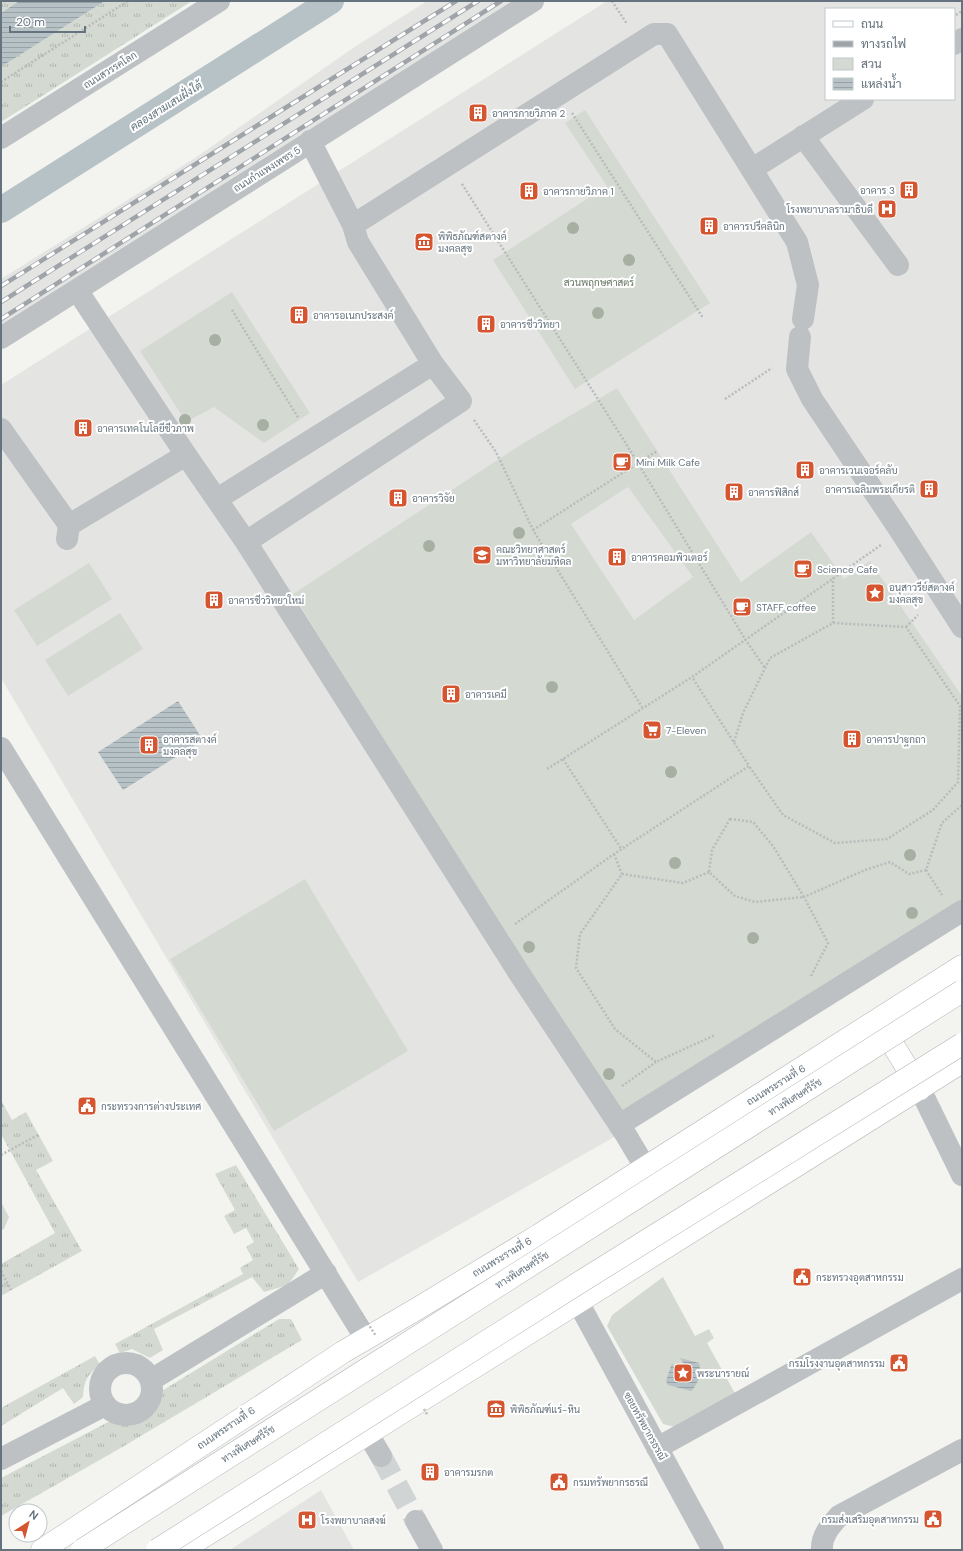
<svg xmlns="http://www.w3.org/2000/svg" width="963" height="1551" font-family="'DM Sans',Sarabun,sans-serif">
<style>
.built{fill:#e4e5e3;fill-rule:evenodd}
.grass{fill:url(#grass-tufts)}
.green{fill:#d4dad1;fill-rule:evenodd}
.water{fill:url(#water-rules)}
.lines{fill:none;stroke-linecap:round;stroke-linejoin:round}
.canal{stroke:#b7c2c6;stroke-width:26}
.minor-tunnel{stroke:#d0d4d4;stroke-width:22;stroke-dasharray:22 11;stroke-linecap:butt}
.major-casing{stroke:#b3b6b9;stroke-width:23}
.path{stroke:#b9bbbd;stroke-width:2.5;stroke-dasharray:2 2;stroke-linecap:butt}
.minor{stroke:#bdc1c4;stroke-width:22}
.major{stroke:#fff;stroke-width:22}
.rail-casing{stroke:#9fa4a9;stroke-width:4.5}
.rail{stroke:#fff;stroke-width:3;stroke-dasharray:9;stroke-linecap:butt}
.highway-bridge-casing{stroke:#b2b5b8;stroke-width:23;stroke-linecap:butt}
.path-bridge{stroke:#b9bbbd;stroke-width:2.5;stroke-dasharray:2 2;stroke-linecap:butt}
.highway-bridge{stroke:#fff;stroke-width:22}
.tree{fill:#a6afa2}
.labels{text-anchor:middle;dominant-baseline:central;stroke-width:4;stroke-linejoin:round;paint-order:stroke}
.street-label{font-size:10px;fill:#65737e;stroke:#fff}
.poi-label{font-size:10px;fill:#65737e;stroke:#fff;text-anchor:start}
.park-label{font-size:10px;fill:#677663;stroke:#fff}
.water-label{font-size:11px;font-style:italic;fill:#60757c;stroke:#fff}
</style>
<defs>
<pattern id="grass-tufts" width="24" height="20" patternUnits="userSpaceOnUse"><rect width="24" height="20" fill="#d4dad1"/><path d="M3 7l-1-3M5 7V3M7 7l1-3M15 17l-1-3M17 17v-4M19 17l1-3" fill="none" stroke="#b0b5af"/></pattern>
<pattern id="water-rules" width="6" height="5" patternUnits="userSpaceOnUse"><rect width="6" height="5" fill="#b7c2c6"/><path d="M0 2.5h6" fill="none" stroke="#98a2a6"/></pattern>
</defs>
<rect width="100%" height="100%" fill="#f3f4f0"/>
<!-- built -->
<path class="built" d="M427,1H514L1,328V279L195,158L356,46Z
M607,1H962V918L609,1140L358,1282L1,678V385ZM826,9H954V99H826Z
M321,1490L354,1550H230Z"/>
<!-- grass -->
<path class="grass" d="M1,1H19L1,13Z
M105,1H192L1,122V67Z
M1,1100L12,1120L26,1112L53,1161L36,1170L82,1251L1,1296V1264L55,1233L1,1134Z
M236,1165L299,1269L288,1285L264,1292L252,1277L154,1329L163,1350L150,1358L132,1349L120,1353L115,1344L243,1274L240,1268L253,1260L246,1247L254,1242L246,1228L234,1234L224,1216L235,1210L215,1174Z
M279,1319H291L302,1340L119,1449L1,1516V1478L114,1419C138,1431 153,1414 160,1392Z
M95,1356L100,1365C87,1375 84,1381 83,1397L74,1404L63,1388L1,1426V1408Z"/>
<!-- green -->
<path class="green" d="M585,110L710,303L575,389L493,260L607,186L565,123Z
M232,292L310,413L264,443L214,407L186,422L140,351Z
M617,388L741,582L811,532L844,579L870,561L962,696V918L630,1127L498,923L293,594L522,444ZM628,487L693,577L634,620L571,524Z
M89,563L112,599L37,646L14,610Z
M120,613L143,649L68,696L45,660Z
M305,879L408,1051L274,1131L170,959Z
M1,1202L9,1217L4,1229L1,1230Z
M663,1277L695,1336L709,1329L714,1338L707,1343L736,1395L675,1427L663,1424L607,1326L612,1315Z"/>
<!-- water -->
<path class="water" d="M19,1H105L1,67V13Z
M178,701L203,740L123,790L98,752Z
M680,1358L699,1363C702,1372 698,1385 691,1391L668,1385L666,1381L672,1363L681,1382L691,1377Z"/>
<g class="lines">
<!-- canal -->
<path class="canal" d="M1,210L331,1"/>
<!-- minor-tunnel -->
<path class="minor-tunnel" d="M381,1456L416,1521"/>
<!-- major casing -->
<g class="major-casing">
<path id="major" d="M879,1022L920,1089
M42,1550L343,1352L415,1310L539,1235L962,966
M182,1550L962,1062"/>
</g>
<!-- path -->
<path class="path" d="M612,1L627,24
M956,15L962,11
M1,82L128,1
M572,113L703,318
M462,184L625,442L745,639L765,668
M232,310L299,419
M725,399L772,368
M474,420L496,452L533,530L642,707
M533,530L657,451
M833,623V578
M906,627L918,615
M734,742L743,713L770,658L833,623L906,627L960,706L958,782L933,810L887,839L835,843L783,815L749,766
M563,759L622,850
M547,769L692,677L881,545
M730,819L753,822L773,846L804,897L755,902L735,896L709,872L712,850Z
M614,854L622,874
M926,870L942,895
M709,872L683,883L622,874L580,934L576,968L615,1029L656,1062L715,1035
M515,924L614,854L749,766L692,677
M811,976L828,943L804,897L865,870L890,862L909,874L926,870L942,823L962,805
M622,1086L656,1062
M1,1155L38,1135
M1,1271L11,1290"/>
<!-- minor -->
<path class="minor" d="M954,44L962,39
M803,136L898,265
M1,138L219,1
M752,169L863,99
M353,225L654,34H667L797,242L808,285L803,319
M77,290L186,455L246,542L519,973L626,1135L645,1167
M800,337L797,369L812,399L899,529L962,627
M1,338L533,1
M1,429L69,525L67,539
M217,499L433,364
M69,525L186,455
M246,542L461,401L433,364L358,242L353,225L310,141
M1,748L366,1339
M920,1089L962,1175
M619,1125L962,911
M578,1302L713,1550
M100 1389a26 26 0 1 1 52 0a26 26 0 1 1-52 0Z
M151,1380L326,1273
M368,1434L381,1456
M657,1448L962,1279
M1,1459L105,1405
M416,1521L432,1550
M822,1550C821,1536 830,1526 839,1516L962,1450"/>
<!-- major -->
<use href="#major" class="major"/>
<!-- rail casing -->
<g class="rail-casing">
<path id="rail" d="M1,286L456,1
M1,302L478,1
M1,319L501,1"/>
</g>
<!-- rail -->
<use href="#rail" class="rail"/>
<!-- highway-bridge casing -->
<g class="highway-bridge-casing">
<path id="highway-bridge" d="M82,1550L962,991
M157,1550L585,1279L962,1044"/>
</g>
<!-- path-bridge -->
<path class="path-bridge" d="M361,1313L376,1336
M424,1409L428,1416"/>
<!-- highway-bridge -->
<use href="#highway-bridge" class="highway-bridge"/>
</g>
<!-- trees -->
<g class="tree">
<circle cx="573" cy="228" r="6"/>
<circle cx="629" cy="260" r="6"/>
<circle cx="598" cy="313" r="6"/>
<circle cx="215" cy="340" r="6"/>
<circle cx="185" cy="420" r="6"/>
<circle cx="263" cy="425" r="6"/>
<circle cx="519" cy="533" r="6"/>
<circle cx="429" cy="546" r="6"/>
<circle cx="552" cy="687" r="6"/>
<circle cx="671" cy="772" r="6"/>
<circle cx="910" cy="855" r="6"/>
<circle cx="675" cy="863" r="6"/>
<circle cx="912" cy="913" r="6"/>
<circle cx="753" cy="938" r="6"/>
<circle cx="529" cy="947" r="6"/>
<circle cx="609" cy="1074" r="6"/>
</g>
<!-- icons -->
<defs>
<g id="building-square" transform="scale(1)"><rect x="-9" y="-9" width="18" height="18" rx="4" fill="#d4552f" stroke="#fff"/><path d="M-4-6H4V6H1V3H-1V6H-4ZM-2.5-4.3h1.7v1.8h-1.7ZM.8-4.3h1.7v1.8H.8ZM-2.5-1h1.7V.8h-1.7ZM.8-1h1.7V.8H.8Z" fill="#fff"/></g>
<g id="hospital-square" transform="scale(1)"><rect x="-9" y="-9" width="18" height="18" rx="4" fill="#d4552f" stroke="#fff"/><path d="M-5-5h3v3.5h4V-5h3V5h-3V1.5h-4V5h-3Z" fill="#fff"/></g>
<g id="museum-square" transform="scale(1)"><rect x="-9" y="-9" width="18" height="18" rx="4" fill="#d4552f" stroke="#fff"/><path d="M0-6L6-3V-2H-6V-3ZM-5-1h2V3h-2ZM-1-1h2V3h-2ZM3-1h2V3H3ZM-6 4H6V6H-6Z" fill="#fff"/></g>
<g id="cafe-square" transform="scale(1)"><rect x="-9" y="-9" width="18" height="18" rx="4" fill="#d4552f" stroke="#fff"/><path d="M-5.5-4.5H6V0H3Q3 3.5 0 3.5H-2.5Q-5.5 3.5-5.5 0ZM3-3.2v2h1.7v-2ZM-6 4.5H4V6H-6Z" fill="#fff"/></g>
<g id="university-square" transform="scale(1)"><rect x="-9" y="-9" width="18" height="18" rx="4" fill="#d4552f" stroke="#fff"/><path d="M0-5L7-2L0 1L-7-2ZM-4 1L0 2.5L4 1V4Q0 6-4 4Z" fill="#fff"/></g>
<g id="sight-square" transform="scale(1)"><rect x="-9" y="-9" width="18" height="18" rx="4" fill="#d4552f" stroke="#fff"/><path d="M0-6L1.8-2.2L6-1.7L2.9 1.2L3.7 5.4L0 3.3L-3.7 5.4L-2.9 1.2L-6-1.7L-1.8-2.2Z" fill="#fff"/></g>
<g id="supermarket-square" transform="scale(1)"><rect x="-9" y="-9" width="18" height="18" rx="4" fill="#d4552f" stroke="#fff"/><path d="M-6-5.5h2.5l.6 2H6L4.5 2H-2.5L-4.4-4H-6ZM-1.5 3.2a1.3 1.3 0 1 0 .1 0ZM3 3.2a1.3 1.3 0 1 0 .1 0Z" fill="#fff"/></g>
<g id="civic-square" transform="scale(1)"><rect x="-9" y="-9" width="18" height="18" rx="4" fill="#d4552f" stroke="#fff"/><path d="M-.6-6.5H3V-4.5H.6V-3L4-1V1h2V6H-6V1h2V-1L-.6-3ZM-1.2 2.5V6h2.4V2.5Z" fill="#fff"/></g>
</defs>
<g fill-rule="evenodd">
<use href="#building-square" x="478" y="113"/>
<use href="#building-square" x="909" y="190"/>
<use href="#building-square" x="529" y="191"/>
<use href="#hospital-square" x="887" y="209"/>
<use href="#building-square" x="709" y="226"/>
<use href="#museum-square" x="424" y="242"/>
<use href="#building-square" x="299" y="315"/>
<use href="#building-square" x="486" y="324"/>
<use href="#building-square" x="83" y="428"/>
<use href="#cafe-square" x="622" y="462"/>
<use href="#building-square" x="805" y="470"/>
<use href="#building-square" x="929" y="489"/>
<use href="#building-square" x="734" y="492"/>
<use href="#building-square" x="398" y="498"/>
<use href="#university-square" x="482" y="555"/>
<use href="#building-square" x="617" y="557"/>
<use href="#cafe-square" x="803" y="569"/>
<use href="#sight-square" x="875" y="593"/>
<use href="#building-square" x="214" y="600"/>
<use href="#cafe-square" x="742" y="607"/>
<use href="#building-square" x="451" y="694"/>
<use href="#supermarket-square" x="652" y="730"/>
<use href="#building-square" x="852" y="739"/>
<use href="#building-square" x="149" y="745"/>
<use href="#civic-square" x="87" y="1106"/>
<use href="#civic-square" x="802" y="1277"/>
<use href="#civic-square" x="899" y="1363"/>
<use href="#sight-square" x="683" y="1373"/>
<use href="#museum-square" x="496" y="1409"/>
<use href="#building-square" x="430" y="1472"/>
<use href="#civic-square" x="559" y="1482"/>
<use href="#civic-square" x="933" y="1519"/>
<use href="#hospital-square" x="307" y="1520"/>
</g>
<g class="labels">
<!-- street labels -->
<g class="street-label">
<text transform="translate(110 70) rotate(-32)">ถนนสวรรคโลก</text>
<text transform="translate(267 169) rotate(-32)">ถนนกำแพงเพชร 5</text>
<text transform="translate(776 1085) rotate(-32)">ถนนพระรามที่ 6</text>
<text transform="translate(795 1097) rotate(-32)">ทางพิเศษศรีรัช</text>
<text transform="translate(502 1257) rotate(-31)">ถนนพระรามที่ 6</text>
<text transform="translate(522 1270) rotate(-32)">ทางพิเศษศรีรัช</text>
<text transform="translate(645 1426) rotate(61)">ซอยทรัพยากรธรณี</text>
<text transform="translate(226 1428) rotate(-34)">ถนนพระรามที่ 6</text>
<text transform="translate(248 1444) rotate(-32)">ทางพิเศษศรีรัช</text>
</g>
<!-- poi labels -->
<g class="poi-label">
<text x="492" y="113">อาคารกายวิภาค 2</text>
<text x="895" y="190" text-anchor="end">อาคาร 3</text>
<text x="543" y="191">อาคารกายวิภาค 1</text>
<text x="873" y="209" text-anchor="end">โรงพยาบาลรามาธิบดี</text>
<text x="723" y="226">อาคารปรีคลินิก</text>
<text x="438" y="236">พิพิธภัณฑ์สตางค์<tspan x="438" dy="12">มงคลสุข</tspan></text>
<text x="313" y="315">อาคารอเนกประสงค์</text>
<text x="500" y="324">อาคารชีววิทยา</text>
<text x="97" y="428">อาคารเทคโนโลยีชีวภาพ</text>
<text x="636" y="462">Mini Milk Cafe</text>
<text x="819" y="470">อาคารเวนเจอร์คลับ</text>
<text x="915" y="489" text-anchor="end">อาคารเฉลิมพระเกียรติ</text>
<text x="748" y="492">อาคารฟิสิกส์</text>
<text x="412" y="498">อาคารวิจัย</text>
<text x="496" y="549">คณะวิทยาศาสตร์<tspan x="496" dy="12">มหาวิทยาลัยมหิดล</tspan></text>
<text x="631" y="557">อาคารคอมพิวเตอร์</text>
<text x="817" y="569">Science Cafe</text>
<text x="889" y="587">อนุสาวรีย์สตางค์<tspan x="889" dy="12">มงคลสุข</tspan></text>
<text x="228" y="600">อาคารชีววิทยาใหม่</text>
<text x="756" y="607">STAFF coffee</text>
<text x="465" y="694">อาคารเคมี</text>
<text x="666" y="730">7-Eleven</text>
<text x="163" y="739">อาคารสตางค์<tspan x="163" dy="12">มงคลสุข</tspan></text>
<text x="866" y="739">อาคารปาฐกถา</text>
<text x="101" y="1106">กระทรวงการต่างประเทศ</text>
<text x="816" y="1277">กระทรวงอุตสาหกรรม</text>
<text x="885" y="1363" text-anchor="end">กรมโรงงานอุตสาหกรรม</text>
<text x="697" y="1373">พระนารายณ์</text>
<text x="510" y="1409">พิพิธภัณฑ์แร่-หิน</text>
<text x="444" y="1472">อาคารมรกต</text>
<text x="573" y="1482">กรมทรัพยากรธรณี</text>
<text x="919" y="1519" text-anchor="end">กรมส่งเสริมอุตสาหกรรม</text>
<text x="321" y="1520">โรงพยาบาลสงฆ์</text>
</g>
<!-- park labels -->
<g class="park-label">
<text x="599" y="282">สวนพฤกษศาสตร์</text>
</g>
<!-- water labels -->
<g class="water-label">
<text transform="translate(166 106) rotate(-32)">คลองสามเสนฝั่งใต้</text>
</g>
</g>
<!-- border -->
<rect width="963" height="1551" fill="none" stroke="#65737e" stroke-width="4"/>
<!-- legend -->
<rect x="825" y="8" width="130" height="92" fill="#ffffff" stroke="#c1c7cb"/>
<rect x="833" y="21" width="20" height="6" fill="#ffffff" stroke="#c1c7cb"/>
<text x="861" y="28" font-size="12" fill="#65737e">ถนน</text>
<rect x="833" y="41" width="20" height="6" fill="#9fa4a9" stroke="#c1c7cb"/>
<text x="861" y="48" font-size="12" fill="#65737e">ทางรถไฟ</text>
<rect x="833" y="58" width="20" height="12" fill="#d4dad1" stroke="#c1c7cb"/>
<text x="861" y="68" font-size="12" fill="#65737e">สวน</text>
<rect x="833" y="78" width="20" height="12" fill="url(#water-rules)" stroke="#c1c7cb"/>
<text x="861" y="88" font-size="12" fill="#65737e">แหล่งน้ำ</text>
<!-- north arrow -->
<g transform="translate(28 1523) rotate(36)"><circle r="19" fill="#ffffff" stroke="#c1c7cb"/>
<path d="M0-3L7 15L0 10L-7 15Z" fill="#d4552f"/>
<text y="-6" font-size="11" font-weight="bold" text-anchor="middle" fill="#65737e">N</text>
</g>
<!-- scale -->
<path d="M10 26v6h75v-6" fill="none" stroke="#65737e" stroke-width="2"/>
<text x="16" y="26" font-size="12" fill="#65737e" stroke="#ffffff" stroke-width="3" paint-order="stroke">20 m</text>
</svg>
